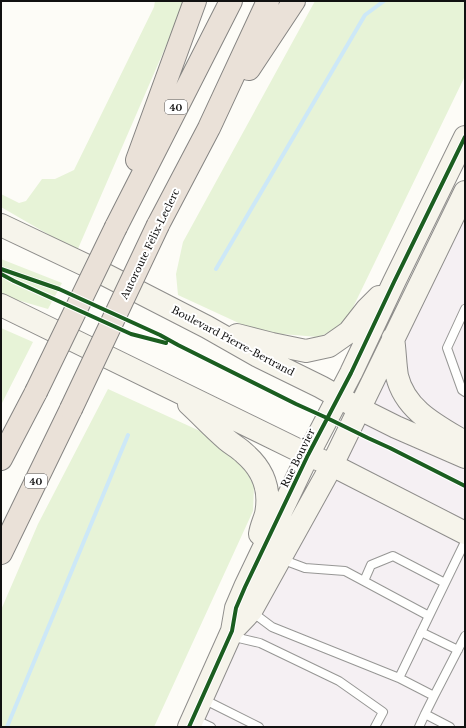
<svg xmlns="http://www.w3.org/2000/svg" width="466" height="728" font-family="'Libre Baskerville',serif">
<style>
.industrial{fill:#f5f0f3}
.green{fill:#e7f3d7}
.lines{fill:none;stroke-linecap:round;stroke-linejoin:round}
.stream{stroke:#cde8f7;stroke-width:4}
.lane-casing{stroke:#979795;stroke-width:10}
.secondary-casing{stroke:#8e8d8b;stroke-width:24}
.highway-casing{stroke:#858482;stroke-width:24}
.lane{stroke:#fffffe;stroke-width:8}
.secondary{stroke:#f6f4eb;stroke-width:22}
.highway{stroke:#eae1d8;stroke-width:22}
.highway-bridge-casing{stroke:#858482;stroke-width:24;stroke-linecap:butt}
.highway-bridge{stroke:#eae1d8;stroke-width:22}
.cycleway-casing{stroke:#fff;stroke-width:6}
.cycleway{stroke:#1b5e20;stroke-width:4}
.labels{text-anchor:middle;dominant-baseline:central;stroke-width:4;stroke-linejoin:round;paint-order:stroke}
.shield{fill:#fff;stroke:#585858;stroke-width:1}
.shield-label{font-size:9px;font-weight:bold;fill:#111}
.street-label{font-size:10px;fill:#111;stroke:#fff}
</style>
<rect width="100%" height="100%" fill="#fdfcf7"/>
<!-- industrial -->
<path class="industrial" d="M465,196V727H188Z"/>
<!-- green -->
<path class="green" d="M155,1H184L172,32L77,251L1,207V194L19,203L26,201L42,179H55L74,170L154,7Z
M315,1H465V76L344,326L318,337L258,332L178,295L176,274L183,242Z
M1,259L62,283L48,309L7,297L1,294Z
M1,328L33,342L1,405Z
M108,389L200,431L241,462L254,486L253,511L154,727H1V610L38,524Z"/>
<g class="lines">
<!-- stream -->
<path class="stream" d="M216,269L365,15L384,1
M7,727L128,435"/>
<!-- lane casing -->
<g class="lane-casing">
<path id="lane" d="M465,309L447,348L462,390L465,392
M281,559L305,568L345,571L429,616L465,542
M364,581L371,565L393,556L445,583
M252,612L272,627L399,678L429,616
M421,632L458,650
M230,636L260,643L339,681L383,712L375,727
M399,678L434,696L465,636
M434,696L425,714L450,727
M203,699L259,727
M194,719L211,727
M419,727L425,714"/>
</g>
<!-- secondary casing -->
<g class="secondary-casing">
<path id="secondary" d="M1,225L98,271L207,327L258,356L321,387L360,409L396,427L465,457
M1,305L308,455L332,465L465,533
M237,335L272,344L306,351L329,346L349,332L367,309L379,297
M393,338C395,351 395,364 397,376C405,409 434,424 461,440L465,446
M189,404C202,416 214,429 227,440C233,445 239,448 244,453C263,469 271,489 266,514C264,521 261,527 260,534
M232,631L251,611L332,465L465,192
M189,727L232,631L236,608L245,587L308,455L351,373L394,282L465,137"/>
</g>
<!-- highway casing -->
<g class="highway-casing">
<path id="highway" d="M249,69L294,1
M137,160L195,1
M158,225L209,128L268,1
M116,227L231,1
M1,459L36,392
M1,553L71,409"/>
</g>
<!-- lane -->
<use href="#lane" class="lane"/>
<!-- secondary -->
<use href="#secondary" class="secondary"/>
<!-- highway -->
<use href="#highway" class="highway"/>
<!-- highway-bridge casing -->
<g class="highway-bridge-casing">
<path id="highway-bridge" d="M36,392L116,227
M71,409L158,225"/>
</g>
<!-- highway-bridge -->
<use href="#highway-bridge" class="highway-bridge"/>
<!-- cycleway casing -->
<g class="cycleway-casing">
<path id="cycleway" d="M1,269L59,289L160,335L178,345L296,404L327,418L368,438L390,448L465,486
M1,274L14,281L131,334L166,343
M189,727L232,631L236,608L245,587L308,455L351,373L394,282L465,137"/>
</g>
<!-- cycleway -->
<use href="#cycleway" class="cycleway"/>
</g>
<g class="labels">
<!-- shield labels -->
<g class="shield">
<rect x="165" y="100" width="22" height="14" rx="3"/>
<rect x="25" y="474" width="22" height="14" rx="3"/>
</g>
<g class="shield-label">
<text x="176" y="107">40</text>
<text x="36" y="481">40</text>
</g>
<!-- street labels -->
<g class="street-label">
<text transform="translate(150 244) rotate(-64)">Autoroute Félix-Leclerc</text>
<text transform="translate(233 341) rotate(28)">Boulevard Pierre-Bertrand</text>
<text transform="translate(298 458) rotate(-64)">Rue Bouvier</text>
</g>
</g>
<!-- border -->
<rect width="466" height="728" fill="none" stroke="#111111" stroke-width="4"/>
</svg>
